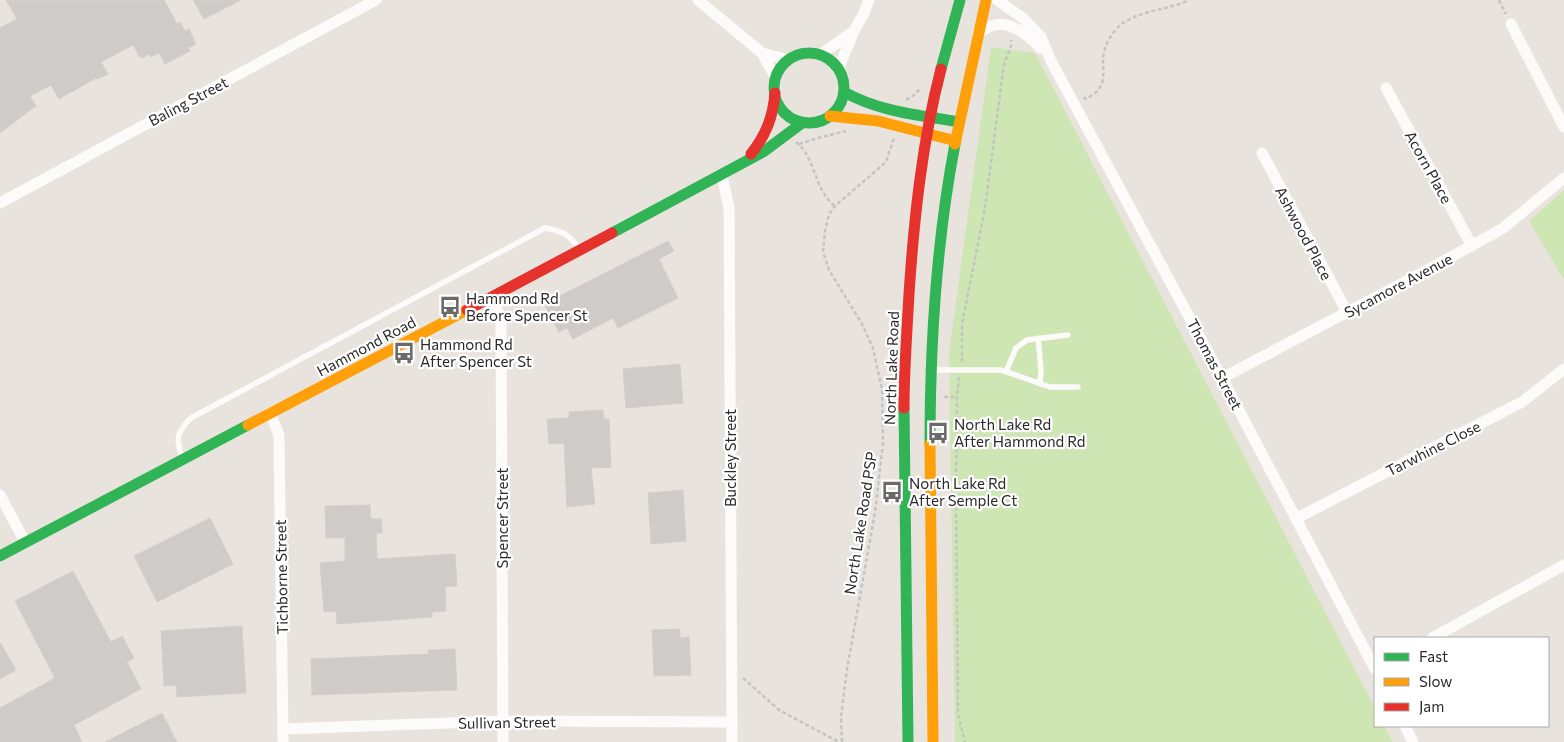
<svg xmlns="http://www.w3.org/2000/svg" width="1564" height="742" font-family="Commissioner,sans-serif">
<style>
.green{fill:#cee5b4}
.building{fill:#cfcbc8;stroke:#d4cfcb}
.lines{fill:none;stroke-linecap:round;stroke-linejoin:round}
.path{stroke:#c4c4c3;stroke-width:2.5;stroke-dasharray:4 2.5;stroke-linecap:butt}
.lane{stroke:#fcfbfa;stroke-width:5.5}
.street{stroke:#fcfbfa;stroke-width:11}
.fast{stroke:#30b455;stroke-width:11}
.slow{stroke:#ff9f0a;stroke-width:11}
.jam{stroke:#e5322d;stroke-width:11}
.labels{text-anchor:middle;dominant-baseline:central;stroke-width:4.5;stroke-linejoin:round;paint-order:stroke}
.street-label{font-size:15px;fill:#292929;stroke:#fff}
.poi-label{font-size:15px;fill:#292929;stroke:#fff;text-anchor:start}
</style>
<rect width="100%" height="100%" fill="#e9e3de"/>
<!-- green -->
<path class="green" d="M991,47L1035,53L1375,708V726H1384L1393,742H955L949,353Z
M1564,190V280L1529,221Z"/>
<!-- building -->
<path class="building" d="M6,0H164L177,24L180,22L185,31L189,29L196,44L188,48L190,51L165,64L159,53L151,57L149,54L143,58L139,56L133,45L101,62L108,74L97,79L96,78L59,99L51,85L30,96L36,106L0,133V28L17,19Z
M193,0H241L204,19Z
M668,241L674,251L659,259L678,298L618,328L613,318L573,339L567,328L559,332L544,304Z
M680,364L683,403L626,408L623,369Z
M603,410L604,419H609L611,467L591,468L595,504L567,507L564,443L549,444L547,419L569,418V412Z
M683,490L686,541L651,544L648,493Z
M370,505L371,519H381L382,533H376L377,559L455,554L457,586L445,587L446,611L432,612V617L337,624L336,611L324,612L320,563L345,561V538H326L325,506Z
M210,518L233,564L157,602L134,556Z
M73,571L111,642L122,636L134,658L127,662L141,689L74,725L82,742H0V708L55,678L15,601Z
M242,626L246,693L177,697L176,685L164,686L161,631Z
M680,629V638L689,637L691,675L654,676L652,630Z
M0,642L16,670L0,679Z
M455,649L457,690L312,695L311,659L428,654V650Z
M162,713L177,742H105Z"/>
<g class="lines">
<!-- path -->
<path class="path" d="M1499,0L1506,14
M1084,97L1085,99C1091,96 1097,93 1100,87C1105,79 1103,69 1103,60C1103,47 1112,31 1123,23C1142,10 1168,10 1189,0
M906,100L914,95L921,88
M796,142C817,159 813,189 835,206
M799,144L818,138L846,131
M962,362V324L985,208L1004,64L1011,46V40
M959,377L957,397L956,486L958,714L965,742
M944,397H956
M743,678L779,710L839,742
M842,742L841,717L847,669L875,512L883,443L882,390L873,348L862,324L829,270L823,252L825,231L829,214L835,206L886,162L894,138"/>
<!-- lane -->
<path class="lane" d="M1038,338L1041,370L1040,384
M933,370H1001L1050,387H1078
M1006,372L1016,348L1027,340L1068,335
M182,458C176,438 176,433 191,418L545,228C563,231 569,234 580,250"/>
<!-- street -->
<path class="street" d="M698,0L762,53L789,60
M997,0L1023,18L1041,37L1051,61L1222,378L1375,669
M1511,24L1564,127
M978,33C995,22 1005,21 1022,32C1029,37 1035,41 1040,48
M762,53L776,79
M820,55L854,31
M838,70L854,31L864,13L869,0
M1386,88L1472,246
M1262,153L1347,312
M722,175L729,208L732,742
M0,203L376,0
M492,296L500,316L501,325L503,742
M1222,378L1429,269L1502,229L1564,178
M270,413L279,435L283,742
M0,495L25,542
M1297,518L1522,402L1564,369
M1432,638L1564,565
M1405,726L1413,742
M283,729L503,721L732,722"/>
<!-- fast -->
<path class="fast" d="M774 88a35 35 0 1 1 70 0a35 35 0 1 1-70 0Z
M941,69L960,0
M844,92C880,112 920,115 959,122
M612,233L763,152L802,123
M904,408L908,742
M930,444C930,343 936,243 955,144
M0,556L248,425"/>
<!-- slow -->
<path class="slow" d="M830,116L878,121L956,141
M955,144L986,0
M248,425L467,310
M930,444L933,742"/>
<!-- jam -->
<path class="jam" d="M751,154C766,135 773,117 775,93
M467,310L612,233
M904,408C904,370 907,332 909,294C914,219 922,142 941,69"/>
</g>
<!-- icons -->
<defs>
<g id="bus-bare" transform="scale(1.725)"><path d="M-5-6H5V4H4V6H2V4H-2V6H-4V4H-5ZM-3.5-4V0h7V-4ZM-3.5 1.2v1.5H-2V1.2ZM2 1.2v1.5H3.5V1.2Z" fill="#6c6a68" stroke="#fff" stroke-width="2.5" paint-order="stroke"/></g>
</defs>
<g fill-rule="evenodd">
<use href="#bus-bare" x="450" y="307"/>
<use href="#bus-bare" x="404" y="353"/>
<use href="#bus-bare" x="938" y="433"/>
<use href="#bus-bare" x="892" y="492"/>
</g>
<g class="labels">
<!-- street labels -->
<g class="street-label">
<text transform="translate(188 101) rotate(-28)">Baling Street</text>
<text transform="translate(1429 167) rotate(61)">Acorn Place</text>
<text transform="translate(1304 233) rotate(62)">Ashwood Place</text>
<text transform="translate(1398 285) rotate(-28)">Sycamore Avenue</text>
<text transform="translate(366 346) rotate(-28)">Hammond Road</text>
<text transform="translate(1215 364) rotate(62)">Thomas Street</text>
<text transform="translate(891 368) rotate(-88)">North Lake Road</text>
<text transform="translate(1433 448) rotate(-27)">Tarwhine Close</text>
<text transform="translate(730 458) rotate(-90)">Buckley Street</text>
<text transform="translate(502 518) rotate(-90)">Spencer Street</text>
<text transform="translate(860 523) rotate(-81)">North Lake Road PSP</text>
<text transform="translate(281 577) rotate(-91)">Tichborne Street</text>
<text transform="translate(507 722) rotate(-1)">Sullivan Street</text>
</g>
<!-- poi labels -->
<g class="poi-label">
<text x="466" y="298">Hammond Rd<tspan x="466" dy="17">Before Spencer St</tspan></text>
<text x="420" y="344">Hammond Rd<tspan x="420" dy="17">After Spencer St</tspan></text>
<text x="954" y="424">North Lake Rd<tspan x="954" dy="17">After Hammond Rd</tspan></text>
<text x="909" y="483">North Lake Rd<tspan x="909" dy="17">After Semple Ct</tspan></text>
</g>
</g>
<!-- legend -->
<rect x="1374" y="637" width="175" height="90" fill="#ffffff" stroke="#a9a9a9"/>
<rect x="1384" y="653" width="25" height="8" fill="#30b455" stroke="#a9a9a9"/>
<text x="1419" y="662" font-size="15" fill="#292929">Fast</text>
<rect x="1384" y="678" width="25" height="8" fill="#ff9f0a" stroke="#a9a9a9"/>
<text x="1419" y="687" font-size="15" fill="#292929">Slow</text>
<rect x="1384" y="703" width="25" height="8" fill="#e5322d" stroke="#a9a9a9"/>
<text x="1419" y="712" font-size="15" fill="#292929">Jam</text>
</svg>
